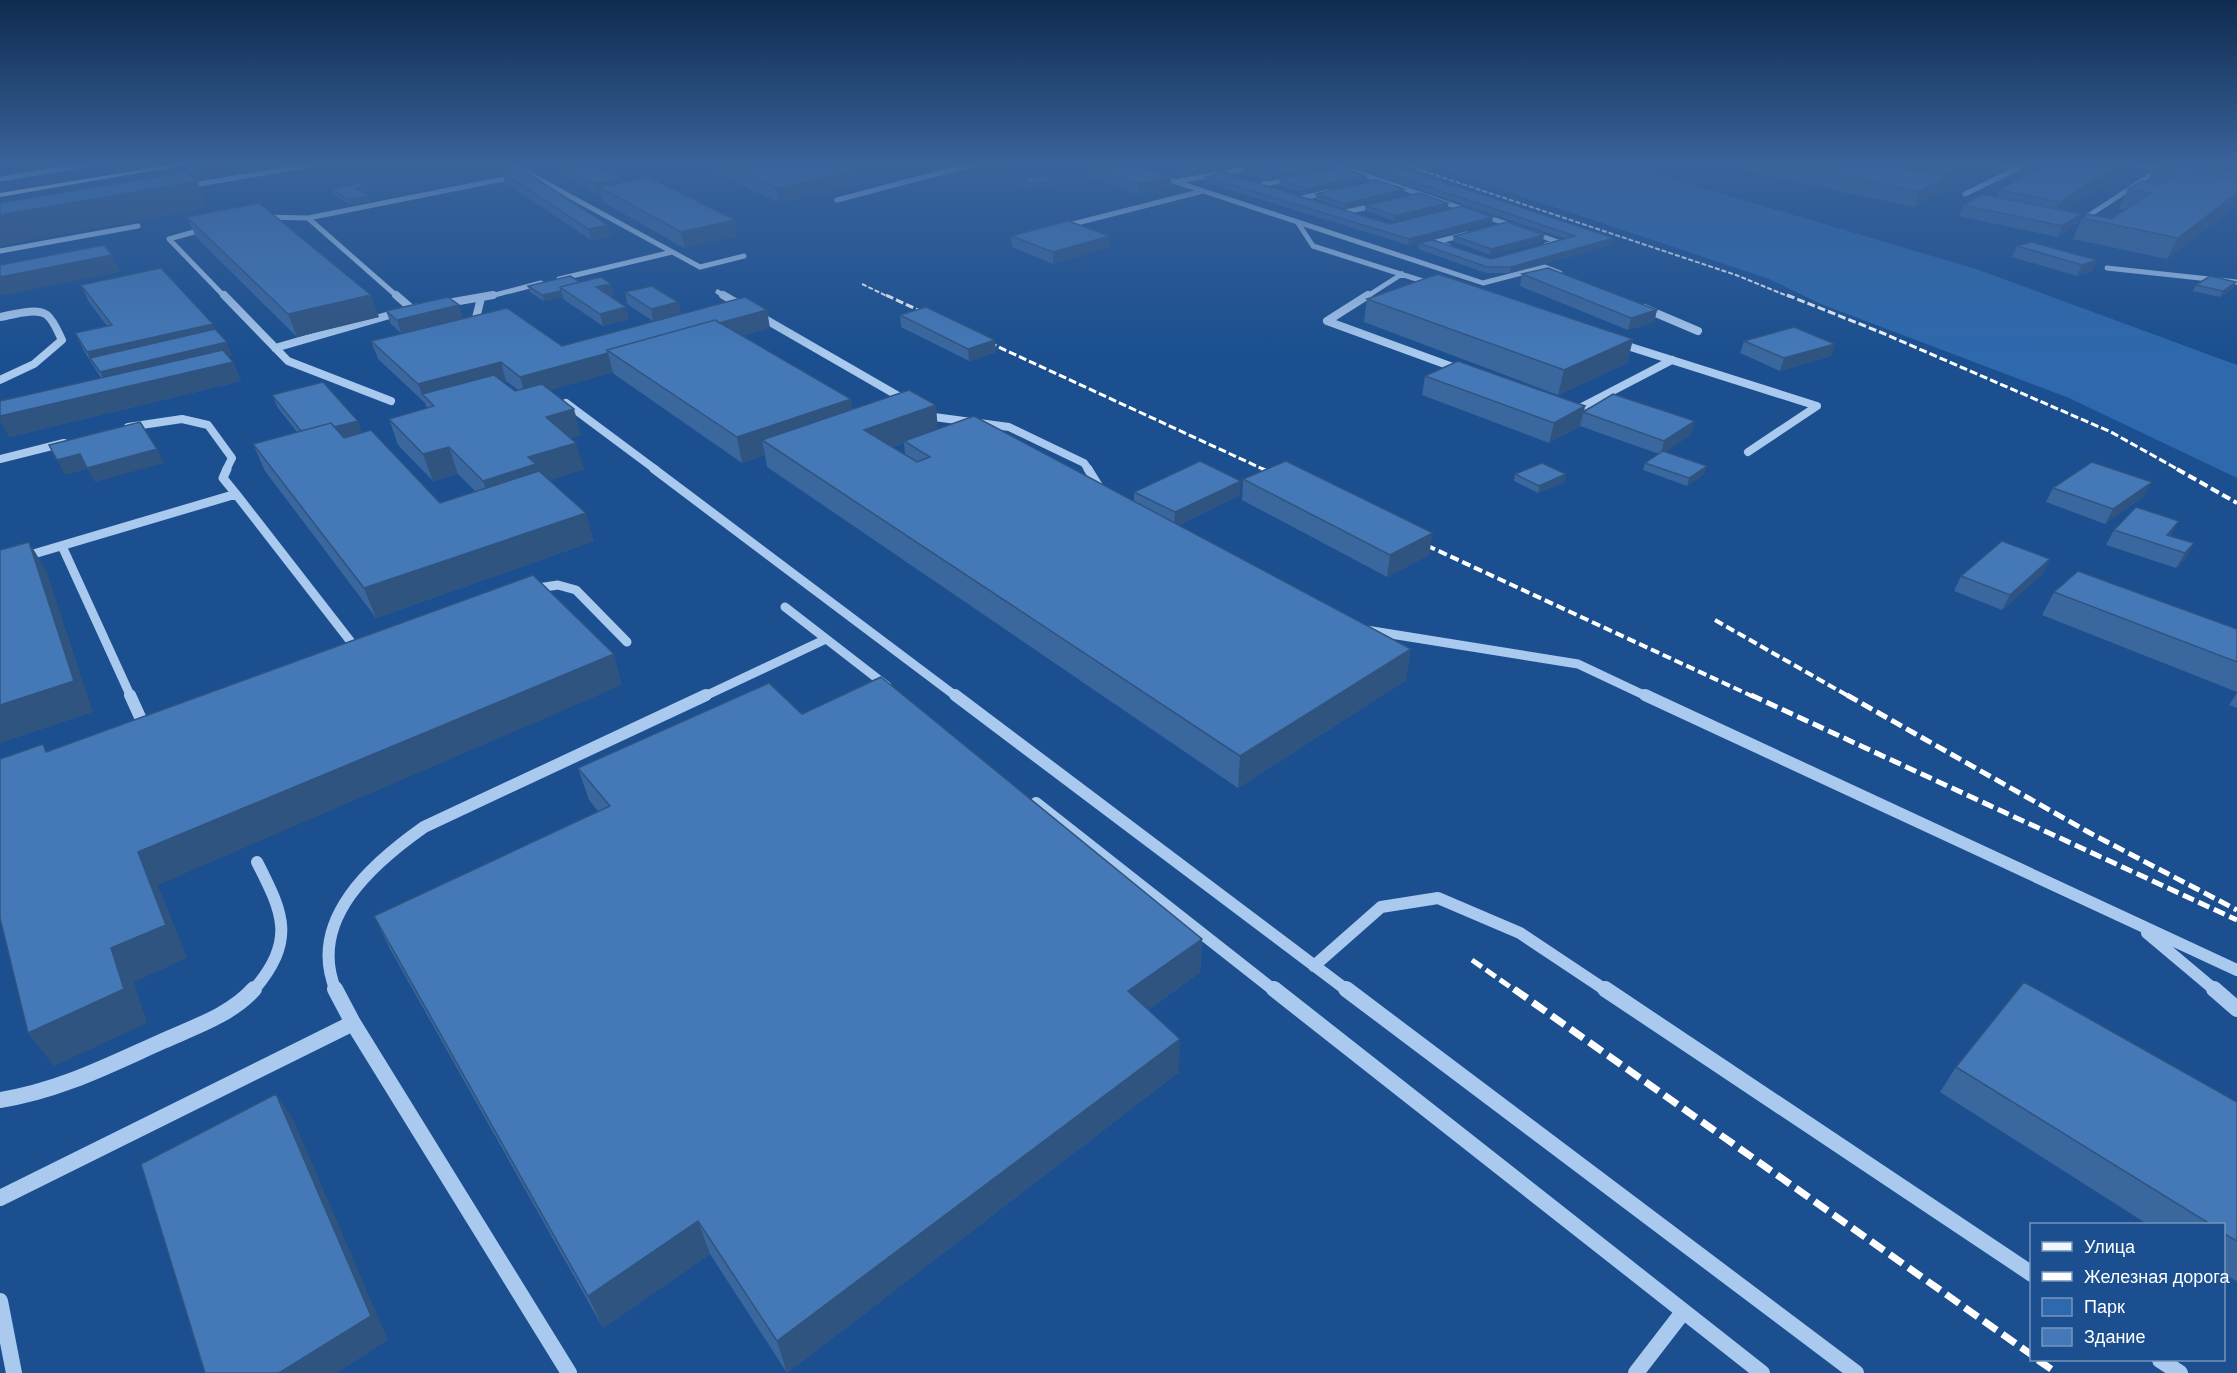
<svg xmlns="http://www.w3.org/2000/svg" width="2237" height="1373" font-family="'DM Sans',sans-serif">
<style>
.green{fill:#2e69ad}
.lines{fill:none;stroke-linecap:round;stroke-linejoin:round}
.minor-far4{stroke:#a9c9ee;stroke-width:5}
.minor-far3{stroke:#a9c9ee;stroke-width:8}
.minor-far2{stroke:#a9c9ee;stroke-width:9}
.minor-far1{stroke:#a9c9ee;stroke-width:12}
.minor{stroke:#a9c9ee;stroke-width:16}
.major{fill:#f0f6ff;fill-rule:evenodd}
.rail-far4{stroke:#fff;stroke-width:2;stroke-dasharray:5 2;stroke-linecap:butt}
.rail-far3{stroke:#fff;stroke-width:3;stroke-dasharray:8 3;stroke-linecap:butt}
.rail-far2{stroke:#fff;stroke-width:4;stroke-dasharray:9 4;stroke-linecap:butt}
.rail-far1{stroke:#fff;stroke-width:5;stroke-dasharray:12 5;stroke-linecap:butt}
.rail{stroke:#fff;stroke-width:7;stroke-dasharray:16 7;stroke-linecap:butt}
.wall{fill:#3a679d;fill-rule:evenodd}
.shaded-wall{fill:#305480}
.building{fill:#4478b7;stroke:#305480;stroke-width:1.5}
</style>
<rect width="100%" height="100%" fill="#1b4f8f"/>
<!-- green -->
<path class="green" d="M1419,162H1615L1976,269L2237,365V478L2069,398L1821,304L1769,279Z"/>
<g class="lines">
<!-- minor-far4 -->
<path class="minor-far4" d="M507,162L700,267L744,256
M1326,162L1516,227
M1986,162L2018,168
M2122,162L2169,170
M1158,176L1483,283L1545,267L1560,273
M0,179L101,162
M1179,181L1283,162
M1261,185L1293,178
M187,186L328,162
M1965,194L2031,162
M1302,198L1328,192
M837,200L981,162
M1346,212L1377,205
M2088,216L2160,169
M261,217L308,218
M1298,223L1313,246L1432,284
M1061,227L1203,191
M208,228L169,239L225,297
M1531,232L1558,242L1546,245
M1448,246L1436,242L1467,234
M0,251L138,226
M2107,268L2237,282
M559,279L672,252
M718,292L726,297
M398,297L308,218L529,174
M487,297L541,283
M1366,297L1402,274"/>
<!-- minor-far3 -->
<path class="minor-far3" d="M224,295L288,361L391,401
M396,295L412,309L420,307
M723,295L907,401
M1368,295L1327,321L1461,370
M442,304L493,295
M1644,308L1698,331
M0,317C12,315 36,307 47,315C54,321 58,332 62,340L34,364L0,380
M474,326L481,298
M1618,343L1817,406L1748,452
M275,348L400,312
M566,403L656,470
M1574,411L1672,360
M925,412L934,417L1009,427L1084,463L1089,470
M128,427L182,419L208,425L232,458L226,470
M0,459L64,443"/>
<!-- minor-far2 -->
<path class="minor-far2" d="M227,469L223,478L236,494
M654,469L957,697
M1088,469L1101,490
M62,546L131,697
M0,564L236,494L358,651
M531,589L558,585L576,590L627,642
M785,607L887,686
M1366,630L1578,664L1648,697
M703,697L826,639"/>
<!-- minor-far1 -->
<path class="minor-far1" d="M130,695L145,728
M955,695L1348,991
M1645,695L2237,970
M1036,803L1275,991
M2147,933L2216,991
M1314,966L1381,907L1438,898L1520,933L1607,991
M253,991C296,940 284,915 257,862
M336,991C306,920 373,863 424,827L706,695"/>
<!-- minor -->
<path class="minor" d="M335,989L353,1023
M1274,989L1762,1373
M1346,989L1856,1373
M1605,989L2032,1274
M2214,989L2237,1009
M0,1100C59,1091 109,1065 163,1041C194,1027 231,1015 254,989
M0,1198L353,1023L569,1373
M0,1301L14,1373
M2160,1360L2180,1373
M1636,1373L1683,1312"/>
<!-- major -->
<path class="major" d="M187,162H203L0,197V193Z"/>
<!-- rail-far4 -->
<path class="rail-far4" d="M1396,162L1736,275L1790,297
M862,284L889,297"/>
<!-- rail-far3 -->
<path class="rail-far3" d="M886,295L933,317
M1787,295L1880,332L2111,432L2179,470
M979,338L1265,470"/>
<!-- rail-far2 -->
<path class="rail-far2" d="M1262,469L1279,477
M2177,469L2237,503
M1415,540L1754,697
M1715,620L1850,697"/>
<!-- rail-far1 -->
<path class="rail-far1" d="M1751,695L2237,920
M1847,695L2090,833L2237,910
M1472,960L1516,991"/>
<!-- rail -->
<path class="rail" d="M1514,989L2032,1355
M2038,1360L2057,1373"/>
</g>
<!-- wall -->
<path class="wall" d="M185,162H260L263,168L199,179L188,170Z
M693,162H837L858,171L860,185L779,203Z
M1199,162H1259L1191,176L1178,171V166Z
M1339,162H1383L1614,238L1613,244L1510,273H1486L1418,249L1419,243L1491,259L1565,239Z
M1705,162H1900L1891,166L1901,169L1903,165L1971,171L1944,185L1941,192L1914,207Z
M2046,162H2129L2124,173L2064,210L2081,214L2076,224L2058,237L1959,216L1963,205L1996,197L1999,190L2047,163H2045Z
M2138,162H2237V205L2167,259L2073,239L2082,218L2111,219L2125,210L2119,209L2128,189L2147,182L2152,171L2160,166Z
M1328,164V169L1269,181L1244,172V167Z
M560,166L622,179L623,182L737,236L684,248L603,202L601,194H597L563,175Z
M1091,167L1171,177V187L1137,194L1091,177Z
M502,172L611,236L591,240L505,182Z
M1366,176L1365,181L1306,194L1279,185L1280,180Z
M1206,177L1389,224L1492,222L1408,245L1205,182Z
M1022,180L1056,184L1033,189L1022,185Z
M366,186L368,192L363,193L369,196L371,201L351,205L332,194L331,189Z
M1316,194L1403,195L1344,209L1316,199Z
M1365,205L1448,208L1394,221L1365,210Z
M187,217L379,317L297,337L196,237Z
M1011,236L1110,247L1053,264L1012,247Z
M1454,236L1543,241L1490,255L1453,241Z
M2017,246L2097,260L2092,271L2077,276L2012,257Z
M1522,274L1657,310L1654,322L1628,330L1520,286Z
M580,282L611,284L614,296H610L629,319L603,326L563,299V297L544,301L530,292L528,286Z
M81,285L215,329L232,355L228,356L233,362L241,381L9,437L101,378L84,351L75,333L107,326L89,302Z
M2196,285L2233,288L2220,297L2193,291Z
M625,292L678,302L681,314L653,321L627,304Z
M1367,299L1633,339L1627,363L1558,395L1364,322Z
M386,311L463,318L401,333L391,324Z
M900,315L995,340L996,352L969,361L901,327Z
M770,328L742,336L853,409L938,429L1134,501V492L1240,495L1179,525L1406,680L1238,788L767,467L765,455L742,463L614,374L613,372L550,390L581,435L571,438L584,469L550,480L594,541L376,618L265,471L253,444L297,432L278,408L272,395L362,433L440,503L475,491L458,474L433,481L398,445L389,419L427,408L425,403L378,359L371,341L562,346ZM506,381L518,390L515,391L503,382ZM904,443L905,455L893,447Z
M1744,341L1835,344L1831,356L1780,371L1740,353Z
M1425,376L1585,406L1584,412L1691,434L1665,452L1705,473L1687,486L1643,470L1645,463L1659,454L1580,426L1549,443L1422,395Z
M1515,474L1565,482L1538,493L1514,481Z
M1243,479L1429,555L1387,577L1242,500Z
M2053,488L2144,496L2105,524L2046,502Z
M2114,530L2170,536L2194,543L2185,559L2176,568L2106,545Z
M2050,559L2042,574L2002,610L1954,591L1961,576Z
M2054,592L2237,629V692L2042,615Z
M2237,693V708L2229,705Z
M802,714L1202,939L1200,972L1148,1010L1179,1072L787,1373L710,1254L603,1328L390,949L374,916L598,811L589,800L578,768Z
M1956,1067L2237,1102V1280L2236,1281L2223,1273V1224H2147L1940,1092Z"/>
<!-- shaded-wall -->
<path class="shaded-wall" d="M0,162H47L0,169Z
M237,162H260L263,168L199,179L195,169Z
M1235,162H1259L1191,176V171Z
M1880,162H1900L1876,174Z
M1966,162H1975L1971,171L1944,185L1941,192L1914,207L1919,191L1942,180L1945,173Z
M2125,162H2129L2124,173L2053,217L2060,202Z
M1328,164V169L1269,181L1270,176Z
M858,171L860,185L779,203L776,188Z
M1366,176L1365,181L1306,194V189Z
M1171,177V187L1137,194L1138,184Z
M622,179L624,189L599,187L601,194H597L594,184Z
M1056,179V184L1033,189V184Z
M197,181L208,208L0,246V215Z
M366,186L368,192L358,194L356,188Z
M1404,189L1403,195L1344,209V204Z
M2237,193V205L2167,259L2178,238Z
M369,196L371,201L351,205L349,200Z
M1448,203V208L1394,221V216Z
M2081,214L2076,224L2058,237L2062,226Z
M1493,217L1492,222L1408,245L1409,239Z
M735,220L737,236L684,248L681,232Z
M608,225L611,236L591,240L588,229Z
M1544,235L1543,241L1490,255L1491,249Z
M1110,236V247L1053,264V252Z
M1614,238L1613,244L1510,273L1511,267Z
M112,255L120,272L0,296V277Z
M2097,260L2092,271L2077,276L2082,265Z
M2236,282L2233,288L2220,297L2223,291Z
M611,284L614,296L599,299L596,287Z
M561,291L563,297L544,301L542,295Z
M371,295L379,317L297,337L288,314Z
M678,302L681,314L653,321L651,309Z
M459,305L463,318L401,333L397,320Z
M626,307L629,319L603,326L600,314Z
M767,310L770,328L632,367L611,352Z
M1657,310L1654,322L1628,330L1631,318Z
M213,324L221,342L90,358L87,352Z
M1633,339L1627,363L1558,395L1564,370Z
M995,340L996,352L969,361L968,349Z
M227,342L232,355L107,385L100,372Z
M1835,344L1831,356L1780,371L1784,358Z
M608,353L613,372L526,397L520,377Z
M233,362L241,381L9,437L0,421V416Z
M501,362L506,381L430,402L422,394L418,384Z
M851,399L854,424L762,440L765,455L742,463L737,437Z
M936,405L938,431L904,441V443L867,457L864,430Z
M1585,406L1580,426L1549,443L1554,423Z
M574,409L581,435L553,443L546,417Z
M358,421L363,434L310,449L304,435Z
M1695,421L1691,434L1661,455L1664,441Z
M576,443L584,469L542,483L492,508L483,481L528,457Z
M449,447L458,474L433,481L423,454Z
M157,449L164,463L95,482L87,469L65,475L57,460L80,454Z
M1707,466L1705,473L1687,486L1689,478Z
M1566,474L1565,482L1538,493L1539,486Z
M1241,481L1240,495L1174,527L1175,512Z
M2152,482L2144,496L2105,524L2113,509Z
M586,513L594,541L376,618L364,588Z
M2179,521L2171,535L2162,546L2167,535Z
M1433,533L1429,555L1387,577L1390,555Z
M29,542L46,570L93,712L0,743V705Z
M2194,543L2185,559L2176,568L2185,553Z
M2050,559L2042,574L2002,610L2010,595Z
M1411,649L1406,680L1238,788L1240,756Z
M614,654L622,685L158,885L187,958L134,982L147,1023L54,1066L28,1033L111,948L138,852Z
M1202,939L1200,972L1127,1025L1128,991Z
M1180,1039L1179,1072L787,1373L777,1341Z
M276,1094L293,1119L388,1340L337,1373H279Z
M698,1221L710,1254L603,1328L588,1296Z"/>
<!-- building -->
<path class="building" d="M186,162H237L195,169Z
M580,162H590L622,179L594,184L560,166Z
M720,162H837L858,171L776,188Z
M1115,162H1130L1171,177L1138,184L1091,167Z
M1199,162H1235L1191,171L1178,166Z
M1270,162H1323L1328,164L1270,176L1244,167Z
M1354,162H1383L1614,238L1511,267H1487L1419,243L1433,240L1491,259L1575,236Z
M1776,162H1869L1947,177L1919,191Z
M1908,162H1966L1945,173L1903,165Z
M2049,162H2125L2060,202L1999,190Z
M2167,162H2190L2237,170V172L2181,162L2179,164Z
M2181,162L2237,172V179L2161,166L2165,164L2176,166Z
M2217,162H2237V166Z
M2160,166L2237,179V193L2178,238L2082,218L2089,214L2111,219L2150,193L2128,189L2142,181L2161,185L2176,175L2152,171Z
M1339,167L1366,176L1306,189L1280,180Z
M521,169L608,225L588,229L502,172Z
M186,172L197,181L0,215V203Z
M1222,172L1389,224L1462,206L1493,217L1409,239L1206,177Z
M1045,175L1056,179L1033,184L1022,180Z
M649,177L735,220L681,232L599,187Z
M1376,180L1404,189L1344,204L1316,194Z
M360,183L366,186L356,188L369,196L349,200L331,189Z
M1419,193L1448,203L1394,216L1365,205Z
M1983,194L2081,214L2062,226L1963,205Z
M259,203L371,295L288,314L187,217Z
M1068,221L1110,236L1053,252L1011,236Z
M1507,222L1544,235L1491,249L1454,236Z
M2031,242L2097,260L2082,265L2017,246Z
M104,245L112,255L0,277V265Z
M161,268L213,324L87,352L75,333L112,325L81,285Z
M1548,268L1657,310L1631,318L1522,274Z
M1438,274L1633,339L1564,370L1367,299Z
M570,276L580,282L560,287L561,291L542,295L528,286Z
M2210,276L2236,282L2223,291L2196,285Z
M601,277L611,284L596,287L626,307L600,314L560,287Z
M652,286L678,302L651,309L625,292Z
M448,297L459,305L397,320L386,311Z
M745,297L767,310L719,323L715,320L607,350L608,353L520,377L501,362L418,384L371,341L507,308L562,346Z
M926,307L995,340L968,349L900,315Z
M715,320L851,399L737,437L607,350Z
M1794,327L1835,344L1784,358L1744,341Z
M215,329L227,342L100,372L90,358Z
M223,350L233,362L0,416V401Z
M1458,361L1585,406L1554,423L1425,376Z
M494,375L515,391L542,384L574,409L546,417L576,443L528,457L536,464L483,481L449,447L423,454L389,419L434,406L422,394Z
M323,382L358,421L334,427L331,423L301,431L272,395Z
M909,390L936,405L864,430L917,462L930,457L904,441L974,416L1411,649L1240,756L762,440Z
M1613,394L1695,421L1664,441L1583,412Z
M140,422L157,449L87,468L80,454L57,460L49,445Z
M331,423L344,438L371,430L440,503L539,471L586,513L364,588L253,444Z
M1663,451L1707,466L1689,478L1645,463Z
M1200,461L1241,481L1175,512L1134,492Z
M1286,461L1433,533L1390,555L1243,479Z
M2092,462L2152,482L2113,509L2053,488Z
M1542,463L1566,474L1539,486L1515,474Z
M2136,507L2179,521L2167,535L2194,543L2185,553L2114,530Z
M2002,541L2050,559L2010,595L1961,576Z
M29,542L74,681L0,705V550Z
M2078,571L2237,629V662L2054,592Z
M533,575L614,654L138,852L166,925L111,948L124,989L28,1033L0,918V759L43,744L46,752Z
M881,677L1202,939L1128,991L1180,1039L777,1341L698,1221L588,1296L374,916L610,806L578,768L769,683L802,714Z
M2024,982L2237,1102V1241L2223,1233V1224H2210L1956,1067Z
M276,1094L371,1316L279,1373H205L141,1164Z"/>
<!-- sky -->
<linearGradient id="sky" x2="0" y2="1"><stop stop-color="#0f2b4f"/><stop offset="0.46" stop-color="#39639b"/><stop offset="1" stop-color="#39639b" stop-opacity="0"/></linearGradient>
<rect width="2237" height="354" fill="url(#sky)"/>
<!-- legend -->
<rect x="2030" y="1223" width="195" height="138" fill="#1b4f8f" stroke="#7695bc" stroke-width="1.5"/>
<rect x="2042" y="1242" width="30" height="9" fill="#f0f6ff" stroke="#7695bc" stroke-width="1.5"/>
<text x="2084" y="1253" font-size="18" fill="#ffffff">Улица</text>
<rect x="2042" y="1272" width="30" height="9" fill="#ffffff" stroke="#7695bc" stroke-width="1.5"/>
<text x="2084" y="1283" font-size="18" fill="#ffffff">Железная дорога</text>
<rect x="2042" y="1298" width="30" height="18" fill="#2e69ad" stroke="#7695bc" stroke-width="1.5"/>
<text x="2084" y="1313" font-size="18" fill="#ffffff">Парк</text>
<rect x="2042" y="1328" width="30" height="18" fill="#4478b7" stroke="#7695bc" stroke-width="1.5"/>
<text x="2084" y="1343" font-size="18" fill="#ffffff">Здание</text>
</svg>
